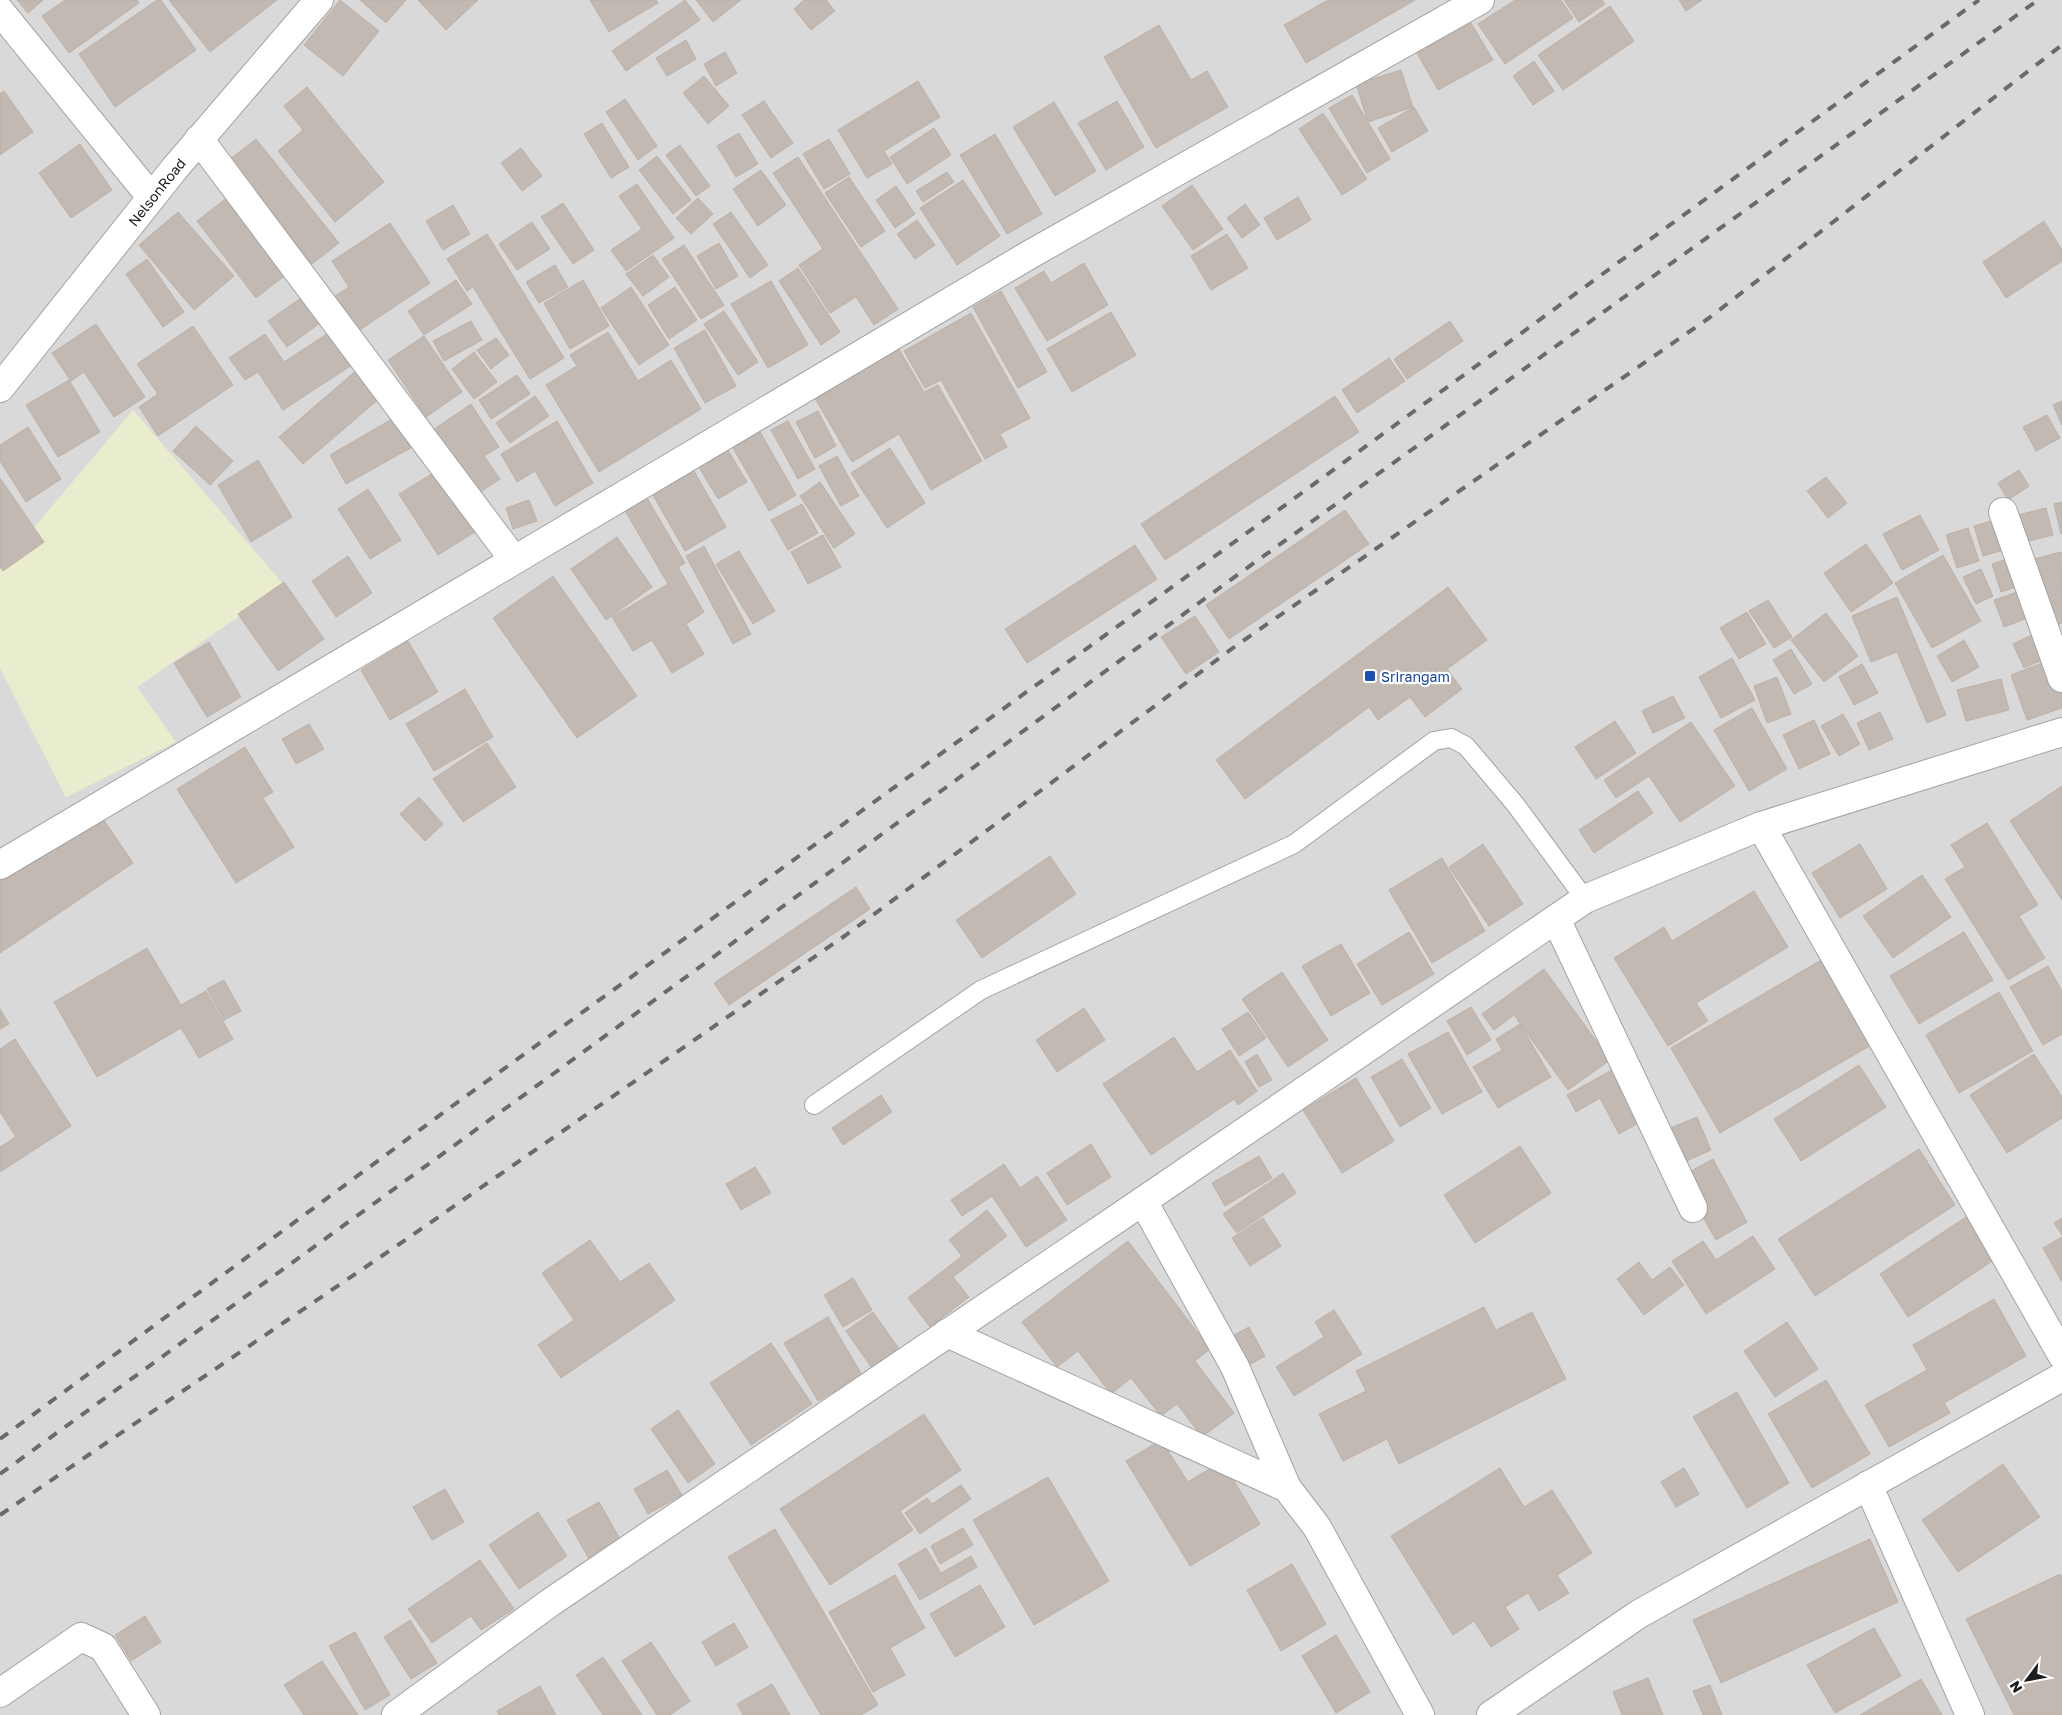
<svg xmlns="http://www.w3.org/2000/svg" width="2062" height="1715" font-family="'Golos Text',sans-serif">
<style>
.residential{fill:#dad9d9}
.farmland{fill:#eaecce}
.building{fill:#c1b9b2;stroke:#beb0a5}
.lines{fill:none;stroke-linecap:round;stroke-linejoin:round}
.lane-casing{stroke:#a3a3a3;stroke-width:20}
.street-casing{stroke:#a3a3a3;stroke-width:30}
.lane{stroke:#fff;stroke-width:18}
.street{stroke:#fff;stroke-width:28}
.rail{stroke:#6a6a6a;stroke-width:4;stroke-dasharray:10 10;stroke-linecap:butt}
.transit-dot{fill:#1a4fb4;stroke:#fff;stroke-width:2}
.labels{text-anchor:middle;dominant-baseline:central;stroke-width:4.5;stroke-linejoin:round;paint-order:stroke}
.street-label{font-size:14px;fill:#1c1c1c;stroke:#fff}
.transit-label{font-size:14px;fill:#164399;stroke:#fff;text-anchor:start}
</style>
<rect width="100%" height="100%" fill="#ede9e2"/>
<!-- residential -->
<path class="residential" d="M0,0H2062V1715H0V668L66,797L175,742L137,687L283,585L133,411L0,568Z"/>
<!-- farmland -->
<path class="farmland" d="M133,410L284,585L137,687L176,742L66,797L0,668V568Z"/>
<!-- building -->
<path class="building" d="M17,0H43L28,13Z
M65,0H137L139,3L69,53L42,16Z
M157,0H161L196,50L115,107L79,54Z
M169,0H277L210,52Z
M340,0L379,31L343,76L304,45Z
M360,0H406L386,23Z
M418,0H478L446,30Z
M590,0H656L658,3L609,32Z
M685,0L700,20L626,71L612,51Z
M696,0H741L713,22Z
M804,0H826L835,11L811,30L794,9Z
M1328,0H1415L1306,63L1284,25Z
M1515,0H1561L1573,18L1505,64L1478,24Z
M1564,0H1602L1605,4L1579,22Z
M1679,0H1702L1686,11Z
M1610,6L1634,41L1563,90L1538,55Z
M1471,23L1493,60L1438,90L1417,53Z
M1159,25L1191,80L1207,71L1228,107L1156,148L1104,57Z
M686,40L696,59L667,76L656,58Z
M725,52L737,73L716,86L704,64Z
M1534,61L1554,91L1533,105L1513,76Z
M1401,70L1413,107L1368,122L1356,84Z
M704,76L729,106L708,124L683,93Z
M918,81L940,117L884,151L892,164L867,178L838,130Z
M307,87L384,182L335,222L278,151L303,130L284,106Z
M4,91L33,132L0,155V94Z
M1352,95L1390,159L1367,173L1329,108Z
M625,99L657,146L638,160L606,112Z
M764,101L793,143L771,158L742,115Z
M1117,101L1144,147L1106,170L1078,123Z
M1054,102L1096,171L1055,196L1013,127Z
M1414,107L1428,131L1392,152L1378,128Z
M1323,113L1367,179L1342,195L1299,129Z
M602,123L629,167L611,178L584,134Z
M934,128L951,155L907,184L890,157Z
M739,133L758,164L736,177L717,146Z
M995,134L1042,214L1007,234L960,155Z
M256,139L339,243L312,264L229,160Z
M829,139L850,174L824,189L803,154Z
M80,144L112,190L71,218L39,173Z
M680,145L710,186L696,196L666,155Z
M521,148L542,176L522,191L501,163Z
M657,156L691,200L673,214L639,170Z
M798,157L898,309L874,325L856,297L830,313L799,265L823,249L773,173Z
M761,170L786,205L758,226L733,189Z
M947,172L954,182L923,202L916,191Z
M849,177L885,231L861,247L825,193Z
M963,180L1000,236L957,265L920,208Z
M637,184L674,238L626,271L611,250L642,229L619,196Z
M1192,185L1223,229L1193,250L1162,206Z
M896,186L915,214L895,228L876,200Z
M233,193L292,270L256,298L197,221Z
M1298,197L1311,220L1277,240L1264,218Z
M698,198L713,214L691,234L676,218Z
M563,203L594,250L573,264L541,217Z
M1245,204L1260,225L1242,238L1227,218Z
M453,205L470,234L443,250L426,221Z
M178,212L234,276L194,310L139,245Z
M731,212L768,265L750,278L713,224Z
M917,220L935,245L915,259L897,234Z
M2044,221L2062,250V261L2006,298L1983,262Z
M532,222L550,249L517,270L499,244Z
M390,223L430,283L358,331L334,297L349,287L332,261Z
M487,234L564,358L530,379L473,287L467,291L447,259Z
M1227,234L1248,268L1211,290L1191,256Z
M719,243L738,276L716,289L697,256Z
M684,245L724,305L701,319L662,259Z
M653,255L669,277L643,296L626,274Z
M147,259L184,312L163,327L126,274Z
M1084,263L1108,305L1047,341L1015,288L1044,271L1051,283Z
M555,265L568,287L539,303L526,282Z
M798,268L840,332L821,345L779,281Z
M456,280L472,304L424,335L408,311Z
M583,280L609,326L570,349L544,303Z
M771,281L808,345L768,368L731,304Z
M631,287L669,345L639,365L601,308Z
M675,287L697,320L669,339L648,305Z
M1001,291L1047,372L1018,388L973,307Z
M301,298L320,323L287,347L268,321Z
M724,311L758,362L738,375L704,324Z
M1111,312L1136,355L1072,392L1047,349Z
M971,313L1030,418L1000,434L1007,447L985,459L941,380L925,388L904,351Z
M471,321L482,340L444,361L433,341Z
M1450,321L1463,341L1407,379L1394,359Z
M96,324L145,397L114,417L84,372L71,381L52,353Z
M193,326L233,385L158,436L139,407L158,394L137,364Z
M333,330L355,363L283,410L258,372L245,380L229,358L265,334L284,362Z
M705,330L736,386L705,403L674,348Z
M608,332L638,381L671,360L701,409L599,472L546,385L577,366L570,355Z
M424,336L462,392L426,417L388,360Z
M496,338L509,355L491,369L477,350Z
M896,344L924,392L938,385L982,461L931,490L899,434L852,462L812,393Z
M474,352L497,382L474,399L452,369Z
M1389,358L1405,381L1357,413L1342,390Z
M358,369L381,397L303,464L279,437Z
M517,375L530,394L491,419L479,400Z
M69,380L100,432L58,457L26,405Z
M535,396L549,416L510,443L496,423Z
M1335,396L1359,432L1165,560L1141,524Z
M2062,401V425L2053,405Z
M471,404L499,447L484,456L500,479L476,495L433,430Z
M818,411L836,446L815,458L796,422Z
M2047,415L2060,438L2036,451L2023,427Z
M397,416L414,446L346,484L330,455Z
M557,421L593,483L555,506L535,471L517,482L501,454Z
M788,421L815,469L798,479L771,430Z
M196,426L233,461L210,485L173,451Z
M28,427L61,479L26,502L0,461V445Z
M759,430L796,495L769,511L732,446Z
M726,447L747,482L718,499L697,464Z
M890,448L925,503L887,528L851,473Z
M837,456L859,496L841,506L819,466Z
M258,460L292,517L251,542L218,485Z
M691,466L726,527L685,551L650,490Z
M440,469L478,530L438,555L399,494Z
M2019,470L2029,486L2008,500L1998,483Z
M1826,477L1847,503L1828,518L1807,491Z
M0,478L44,542L3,571L0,567Z
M820,482L855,534L834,548L800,496Z
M368,489L401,540L370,559L338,509Z
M646,496L685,563L678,567L704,612L686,624L704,654L672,673L652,640L633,651L612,617L668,584L624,509Z
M529,500L537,521L513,529L506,508Z
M2062,502V533L2061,534L2054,504Z
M802,504L818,533L788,550L771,520Z
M2046,508L2053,535L2025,542L2018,515Z
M1345,510L1369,544L1229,639L1206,605Z
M1920,515L1939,550L1902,570L1883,534Z
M1998,519L2007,549L1983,556L1974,526Z
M1968,528L1979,561L1957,568L1946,535Z
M823,535L841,567L808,584L791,552Z
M617,537L652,587L606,620L571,569Z
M1866,544L1893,583L1851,612L1824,573Z
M1135,545L1157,579L1027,663L1005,629Z
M704,546L751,634L733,644L686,556Z
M739,551L775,611L753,624L716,564Z
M2061,552L2062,623L2052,626L2034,559Z
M1943,555L1981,621L1932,648L1895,583Z
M348,556L372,593L336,617L312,581Z
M2013,557L2022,585L2001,592L1992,564Z
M1981,569L1993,596L1976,604L1963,577Z
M553,576L637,696L577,738L493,618Z
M284,582L324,639L278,671L238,614Z
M1448,587L1487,640L1447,669L1462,689L1425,717L1410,697L1378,720L1369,707L1245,799L1216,760Z
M2029,588L2038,614L2004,627L1994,600Z
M1897,597L1946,715L1927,723L1897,652L1871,662L1852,616Z
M1768,600L1792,637L1774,648L1749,611Z
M1747,612L1766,644L1739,659L1720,628Z
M1826,613L1858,656L1824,682L1791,640Z
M1195,616L1219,652L1186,674L1161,637Z
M2038,632L2049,657L2024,668L2013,644Z
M1964,640L1979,667L1952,682L1937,656Z
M408,641L438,692L390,720L361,670Z
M209,642L241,697L207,717L174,663Z
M1791,649L1812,684L1794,694L1773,660Z
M1732,658L1755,700L1721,718L1699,677Z
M2050,660L2062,693V708L2027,720L2011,675Z
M1862,664L1878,693L1854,705L1839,677Z
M1777,677L1791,714L1767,723L1754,686Z
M2001,679L2009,710L1966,721L1957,690Z
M465,689L493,737L434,771L406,724Z
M1673,696L1685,718L1653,733L1642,711Z
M1752,708L1787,769L1749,791L1714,730Z
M1880,712L1893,739L1869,750L1857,723Z
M1843,714L1860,744L1839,756L1821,726Z
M1814,720L1830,754L1799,769L1783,735Z
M1615,721L1636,753L1596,779L1575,747Z
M1691,722L1735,786L1680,822L1649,776L1616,798L1604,780Z
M309,724L324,749L296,764L282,739Z
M487,743L516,787L463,822L433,779Z
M245,747L273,792L263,798L294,847L236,883L177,789Z
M2062,786V900L2010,821Z
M1638,791L1653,813L1594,853L1579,830Z
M419,797L443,824L425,841L400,814Z
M99,813L133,863L0,953V879Z
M1987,823L2038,905L2019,916L2045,958L2008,980L1945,879L1965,867L1951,845Z
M1483,844L1523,904L1489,926L1449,867Z
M1860,844L1887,889L1840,918L1812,873Z
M1050,856L1076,894L982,958L956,920Z
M1442,858L1485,931L1432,963L1389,890Z
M1922,875L1951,917L1893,958L1863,916Z
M856,887L870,909L729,1005L714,983Z
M1754,891L1788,947L1696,1003L1708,1021L1668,1046L1614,958L1664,927L1672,941Z
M1409,932L1434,974L1382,1005L1357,964Z
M1964,932L1993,980L1919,1024L1890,976Z
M1341,944L1370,993L1331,1016L1302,966Z
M147,948L181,1005L206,991L233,1039L199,1058L181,1028L97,1077L54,1002Z
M1823,959L1873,1044L1720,1133L1671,1048Z
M2048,966L2062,991V1034L2043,1045L2010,987Z
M1544,969L1610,1060L1568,1090L1514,1015L1494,1030L1482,1014Z
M1282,972L1328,1040L1288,1067L1242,999Z
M224,980L241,1011L224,1020L207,989Z
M1999,992L2033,1051L1959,1093L1926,1035Z
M1471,1007L1491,1040L1467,1055L1447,1021Z
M1084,1008L1105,1040L1057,1072L1036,1040Z
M0,1009L9,1024L0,1029Z
M1248,1012L1266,1038L1239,1056L1222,1029Z
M1520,1024L1551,1077L1498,1108L1473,1067L1502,1050L1496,1039Z
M1448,1032L1482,1092L1442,1114L1408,1054Z
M1174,1037L1197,1072L1230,1050L1257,1091L1238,1105L1234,1099L1151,1155L1103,1084Z
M15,1039L71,1126L0,1172V1147L16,1137L0,1112V1049Z
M1257,1054L1272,1080L1259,1087L1245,1062Z
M2034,1054L2062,1097V1118L2007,1153L1970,1095Z
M1402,1059L1431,1108L1400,1127L1371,1077Z
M1859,1065L1886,1107L1801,1161L1774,1119Z
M1612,1070L1640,1122L1619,1134L1600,1098L1576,1112L1567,1095Z
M1356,1078L1394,1141L1342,1173L1303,1110Z
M881,1095L892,1112L843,1145L832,1128Z
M1697,1117L1711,1150L1682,1163L1668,1129Z
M1091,1144L1111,1177L1067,1205L1047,1173Z
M1520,1146L1551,1193L1475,1243L1444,1195Z
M1919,1149L1955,1205L1815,1296L1778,1239Z
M1259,1156L1272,1178L1225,1206L1212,1183Z
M1713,1159L1747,1222L1716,1240L1680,1177Z
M1004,1164L1020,1188L1037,1176L1067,1220L1026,1247L992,1196L962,1216L951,1200Z
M755,1167L771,1193L741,1210L726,1184Z
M1283,1173L1296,1193L1237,1233L1223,1214Z
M987,1210L1007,1236L953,1277L969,1297L930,1327L908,1298L962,1256L949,1240Z
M1966,1217L1994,1260L1908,1317L1880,1274Z
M1263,1218L1281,1246L1250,1266L1232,1238Z
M2062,1218V1235L2054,1223Z
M1753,1236L1775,1269L1706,1314L1672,1261L1703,1241L1716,1260Z
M2062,1237V1282L2043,1248Z
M590,1240L620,1282L649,1263L675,1300L561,1378L538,1345L574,1320L542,1273Z
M1128,1241L1210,1349L1195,1361L1234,1413L1202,1437L1177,1404L1161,1416L1131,1378L1111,1394L1078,1351L1057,1367L1022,1322Z
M1639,1262L1652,1280L1670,1267L1684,1285L1644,1315L1617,1279Z
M853,1278L872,1310L843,1327L824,1295Z
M1994,1299L2026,1356L1944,1403L1950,1413L1889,1447L1865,1405L1927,1370L1913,1345Z
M1484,1307L1496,1330L1532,1312L1566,1379L1399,1464L1387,1439L1343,1461L1319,1414L1366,1391L1356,1371Z
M1334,1310L1362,1354L1294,1396L1276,1367L1324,1337L1315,1322Z
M873,1312L902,1353L874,1371L846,1331Z
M828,1317L862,1375L818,1401L784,1343Z
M1787,1322L1818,1369L1775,1397L1744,1351Z
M1249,1327L1265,1356L1242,1369L1225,1340Z
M771,1343L812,1404L751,1445L710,1383Z
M1826,1380L1870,1454L1812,1488L1768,1414Z
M1737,1392L1789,1483L1747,1508L1693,1417Z
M678,1410L715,1464L688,1483L651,1429Z
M924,1414L961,1470L900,1511L913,1530L830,1585L780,1509Z
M1161,1440L1188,1482L1222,1461L1260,1524L1190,1566L1126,1461Z
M2003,1464L2040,1517L1958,1572L1922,1520Z
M1500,1468L1524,1507L1552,1490L1592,1553L1557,1575L1569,1593L1539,1611L1528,1593L1505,1607L1519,1629L1491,1647L1474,1621L1453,1635L1391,1536Z
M1684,1468L1699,1494L1676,1507L1661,1482Z
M667,1470L682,1495L648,1514L634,1489Z
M1048,1477L1109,1581L1034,1625L973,1520Z
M961,1485L971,1499L920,1534L905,1513L927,1498L932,1504Z
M445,1489L464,1522L432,1540L413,1507Z
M599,1502L624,1546L592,1564L567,1520Z
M538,1512L567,1556L519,1589L489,1545Z
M963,1528L973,1545L940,1564L931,1546Z
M775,1529L878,1705L861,1715H821L728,1557Z
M1870,1539L1898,1602L1721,1683L1693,1620Z
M926,1548L941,1573L971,1556L977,1567L920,1600L898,1564Z
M480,1560L514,1609L481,1630L471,1616L432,1643L408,1609Z
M1292,1564L1326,1624L1281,1651L1247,1590Z
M2060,1574L2062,1578V1715H2014L1966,1619Z
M895,1575L925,1628L890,1648L905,1675L873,1692L829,1612Z
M980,1585L1005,1627L955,1657L930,1614Z
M145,1616L161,1642L131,1661L115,1635Z
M410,1620L437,1663L411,1679L384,1637Z
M734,1623L748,1647L716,1666L702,1642Z
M1874,1628L1901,1676L1835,1713L1807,1665Z
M355,1632L390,1695L365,1710L329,1646Z
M1336,1635L1370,1692L1336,1713L1302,1656Z
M651,1642L690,1701L670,1715H657L622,1661Z
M603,1657L642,1715H603L576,1675Z
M322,1661L358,1715H304L284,1685Z
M1648,1678L1663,1715H1622L1613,1692Z
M1921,1679L1942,1715H1860Z
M772,1684L790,1715H743L737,1704Z
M1710,1685L1722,1715H1703L1693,1691Z
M540,1686L556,1715H499L497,1711Z"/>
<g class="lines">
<!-- lane casing -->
<g class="lane-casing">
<path id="lane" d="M814,1105L981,990L1294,844L1434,741L1451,738L1466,746L1515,804L1585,899"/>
</g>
<!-- street casing -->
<g class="street-casing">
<g id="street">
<path d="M0,11L151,197"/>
<path d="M199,139L514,560"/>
<path id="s1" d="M0,388L175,168L319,0"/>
<path d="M2003,512L2062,678"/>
<path d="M1761,826L2062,1355"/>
<path d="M0,865L1029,255L1480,0"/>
<path d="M1556,919L1693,1208"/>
<path d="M1143,1201L1235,1367L1287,1488"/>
<path d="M947,1333L1287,1488L1317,1527L1420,1715"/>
<path d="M1868,1485L1970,1715"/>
<path d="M0,1693L81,1637L103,1647L146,1715"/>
<path d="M396,1715L551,1602L1143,1201L1585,899L1761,826L2062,732"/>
<path d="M1491,1715L1639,1614L2062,1377"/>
</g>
</g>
<!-- lane -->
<use href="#lane" class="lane"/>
<!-- street -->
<use href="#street" class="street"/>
<!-- rail -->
<path class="rail" d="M0,1439L451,1107L1222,551L1979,0
M0,1474L553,1074L1240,573L2038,0
M0,1515L398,1245L846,935L1237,645L1709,318L2062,45"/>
</g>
<!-- markers -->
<rect class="transit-dot" x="1364" y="670" width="12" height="12" rx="2.5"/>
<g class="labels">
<!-- street labels -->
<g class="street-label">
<text stroke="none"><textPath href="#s1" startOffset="251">NelsonRoad</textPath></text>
</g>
<!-- transit labels -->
<g class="transit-label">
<text x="1381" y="676">Srirangam</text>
</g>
</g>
<!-- north arrow -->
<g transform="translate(2027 1680) rotate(238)" stroke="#ffffff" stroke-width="4" paint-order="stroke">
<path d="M0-4L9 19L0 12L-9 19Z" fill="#1c1c1c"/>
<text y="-8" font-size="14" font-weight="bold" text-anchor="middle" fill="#1c1c1c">N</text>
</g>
</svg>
